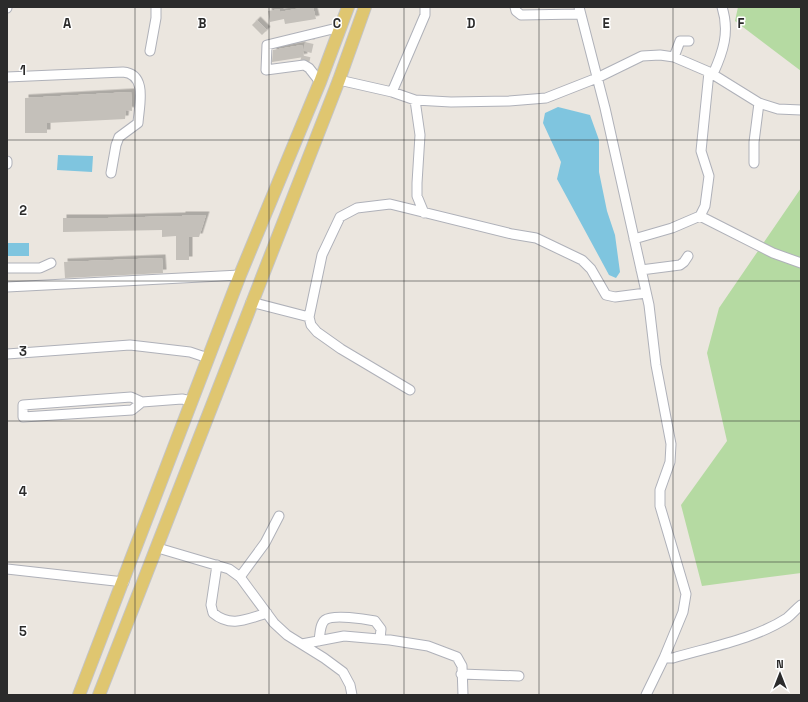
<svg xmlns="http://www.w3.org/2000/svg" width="808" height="702" font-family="'Space Grotesk',sans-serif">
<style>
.green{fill:#b5daa2}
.water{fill:#7fc5df}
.building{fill:#c4c0ba;filter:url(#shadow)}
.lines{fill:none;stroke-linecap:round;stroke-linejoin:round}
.minor-tunnel{stroke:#c5c1bb;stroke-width:9;stroke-dasharray:9 4.5;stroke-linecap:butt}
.minor-casing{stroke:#afb1b9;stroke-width:11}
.major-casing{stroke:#c4c4c4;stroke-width:14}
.minor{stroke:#fff;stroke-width:9}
.major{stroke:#dfc670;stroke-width:12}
.grid{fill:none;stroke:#2b2b2b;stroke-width:1;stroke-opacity:0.55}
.grid-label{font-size:13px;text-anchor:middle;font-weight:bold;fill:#2b2b2b;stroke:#fff;stroke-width:3;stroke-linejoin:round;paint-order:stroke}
</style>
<defs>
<filter id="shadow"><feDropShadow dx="3.5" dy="-3.5" stdDeviation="0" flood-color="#0004"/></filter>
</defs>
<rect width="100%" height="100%" fill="#ebe6df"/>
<!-- green -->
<path class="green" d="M738,7H801V71L735,21Z
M801,188V573L702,586L681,505L727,441L707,353L719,308Z"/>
<!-- water -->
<path class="water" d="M558,107L590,115L599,140V172L607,211L615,235L620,272L616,278L609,275L557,179L561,162L543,123L545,113Z
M58,155L93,156L92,172L57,170Z
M7,243H29V256H7Z"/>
<!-- building -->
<path class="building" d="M306,7H313L316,19L285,24L284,19L270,22L268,11L280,9V12Z
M257,20L267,30L262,35L252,25Z
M302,45L304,57L272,62L273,50Z
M131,92L132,111L126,110L125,119L47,123V133H25V98Z
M182,215H206L199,237H189V260H176V236L162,237V230L63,232V218H107L182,216Z
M162,258L163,273L65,278L64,262Z"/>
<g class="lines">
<!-- minor-tunnel -->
<path class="minor-tunnel" d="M304,65L311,35"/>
<!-- minor casing -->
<g class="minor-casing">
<path id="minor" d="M515,7L516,11L521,15L580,14
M579,7L605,108L649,305L656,365L671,444L670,462L660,490V506L686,594L683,612L664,658L646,695
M7,8V7
M150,51L156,18V7
M674,57L680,41H689
M713,74C723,52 730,32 722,7
M7,77L123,72C148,74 139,106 138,123L119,137L116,145L111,173
M339,80L392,92L415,100L451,102L509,101L546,98L597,78L642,56L660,55L674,57L709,72L759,103L754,142V163
M320,82L309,68L304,65L266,70L267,45L341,27
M392,92L425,15V7
M415,100L420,135L417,183V196L424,213
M759,103L778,109L801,110
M7,161V164
M700,216L773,253L801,263
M634,239L672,228L700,216L705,206L709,176L701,151L709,72
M7,268H40L51,263
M641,270L680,265L684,262L688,256
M7,287L240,275
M251,302L309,317
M7,354L130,345L190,352L208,358
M410,390L341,349L317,332L311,325L309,317L322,255L340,217L357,208L390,204L512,234L536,238L582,260L591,269L606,295L615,297L646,293
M142,402L131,397L23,405V417L132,410L142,402L182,399L192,401
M158,548L229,569L240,577L274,623L287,635L324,658L343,672L350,685L352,695
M217,565L211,605L213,613C231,628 247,619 267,613
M7,569L124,582
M240,577L265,543L279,516
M319,641C320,634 320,624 325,620C333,614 365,619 375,621L381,629L380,639
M302,644L344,636L390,640L428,646L457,657L462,666L463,695
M664,658H673C710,647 755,639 787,618C792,614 796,609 801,605
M461,674L519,676"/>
</g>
<!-- major casing -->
<g class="major-casing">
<path id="major" d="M79,695L240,275L320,82L348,7
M99,695L339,80L365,7"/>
</g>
<!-- minor -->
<use href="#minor" class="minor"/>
<!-- major -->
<use href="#major" class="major"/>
</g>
<!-- grid -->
<path class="grid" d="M135,7V695M269,7V695M404,7V695M539,7V695M673,7V695M7,140H801M7,281H801M7,421H801M7,562H801"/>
<g class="grid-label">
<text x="67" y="28">A</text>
<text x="202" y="28">B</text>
<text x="337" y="28">C</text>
<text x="471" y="28">D</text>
<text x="606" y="28">E</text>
<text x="741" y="28">F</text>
<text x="23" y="75">1</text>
<text x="23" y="215">2</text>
<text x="23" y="356">3</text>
<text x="23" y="496">4</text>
<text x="23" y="636">5</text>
</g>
<!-- border -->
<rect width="808" height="702" fill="none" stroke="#2b2b2b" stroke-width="16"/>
<!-- north arrow -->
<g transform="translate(780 674)" stroke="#ffffff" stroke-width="3" paint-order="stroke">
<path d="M0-3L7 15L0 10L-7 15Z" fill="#2b2b2b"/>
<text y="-6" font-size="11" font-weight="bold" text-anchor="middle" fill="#2b2b2b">N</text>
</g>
</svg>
